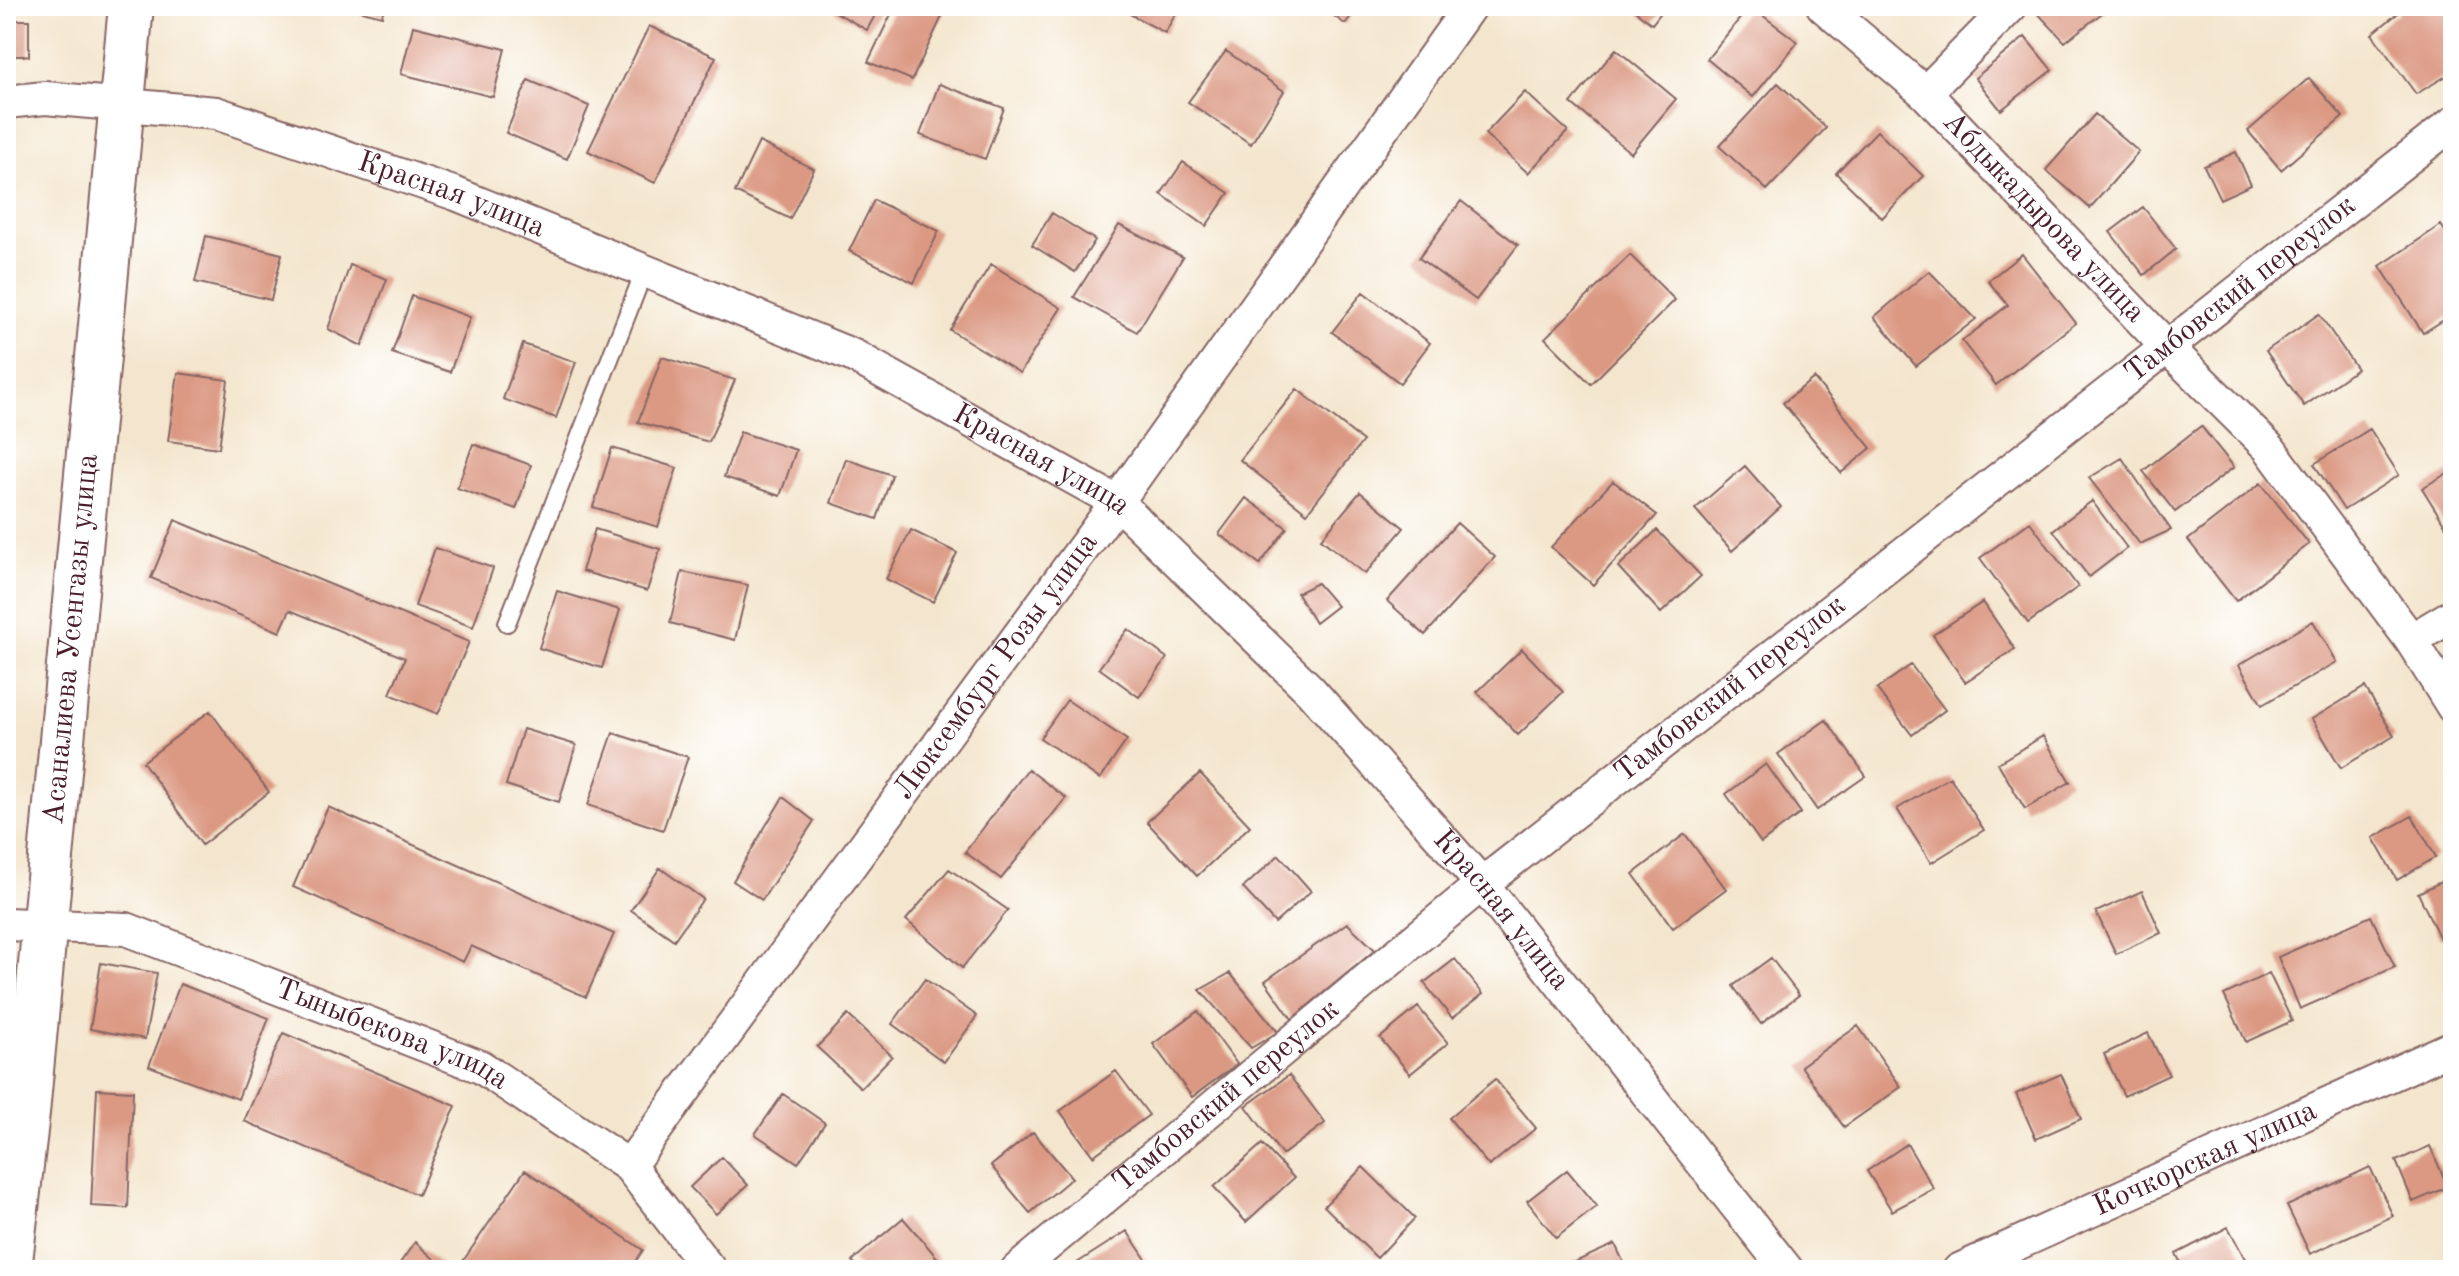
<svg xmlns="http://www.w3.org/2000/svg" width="2459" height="1276" font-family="'Old Standard TT',serif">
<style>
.building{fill:#db9983}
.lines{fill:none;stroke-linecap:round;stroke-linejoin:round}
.service-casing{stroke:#866564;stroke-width:20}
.minor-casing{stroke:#866564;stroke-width:36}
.secondary-casing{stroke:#866564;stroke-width:48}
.service{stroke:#fff;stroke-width:16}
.minor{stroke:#fff;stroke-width:32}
.secondary{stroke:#fff;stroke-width:44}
.labels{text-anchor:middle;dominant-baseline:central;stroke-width:7;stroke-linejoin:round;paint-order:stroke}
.street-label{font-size:30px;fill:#4a1f2b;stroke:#fff}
</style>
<rect width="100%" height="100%" fill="#fff"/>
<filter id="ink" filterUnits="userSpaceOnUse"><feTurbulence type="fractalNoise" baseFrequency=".0125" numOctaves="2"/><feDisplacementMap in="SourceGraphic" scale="16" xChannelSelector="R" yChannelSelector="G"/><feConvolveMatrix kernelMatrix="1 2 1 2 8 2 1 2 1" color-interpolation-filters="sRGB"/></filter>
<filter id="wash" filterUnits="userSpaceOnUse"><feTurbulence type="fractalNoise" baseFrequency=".006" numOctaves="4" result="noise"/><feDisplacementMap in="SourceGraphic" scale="32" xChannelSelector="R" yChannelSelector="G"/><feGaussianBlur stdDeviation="1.8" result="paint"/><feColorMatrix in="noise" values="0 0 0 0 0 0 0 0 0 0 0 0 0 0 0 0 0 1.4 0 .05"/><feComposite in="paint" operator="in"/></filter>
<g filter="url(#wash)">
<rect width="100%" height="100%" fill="#f4e6ce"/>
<g id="blocks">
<!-- building -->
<path class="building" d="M343,6H384L382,16Z
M825,6H880L867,30Z
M895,6H947L912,80L868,62Z
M1115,6H1180L1165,33Z
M1320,6H1359L1345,24Z
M1629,6H1666L1652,24Z
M1750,6L1798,42L1753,97L1707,59Z
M2031,6H2111L2065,42Z
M2407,6H2442L2453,18V72L2416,94L2372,34Z
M6,20H29V56H6Z
M413,26L505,49L493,97L401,74Z
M649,26L716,57L655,183L588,151Z
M2025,37L2052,70L2001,110L1975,78Z
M1616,49L1676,99L1631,153L1571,103Z
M1226,51L1284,91L1251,144L1188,102Z
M2309,78L2343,117L2281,170L2248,131Z
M528,80L589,106L567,159L506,133Z
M1778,83L1826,128L1767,190L1719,146Z
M939,84L1004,108L985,159L920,135Z
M1525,92L1568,131L1528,173L1485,134Z
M2095,114L2139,152L2090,208L2046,170Z
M1877,131L1923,176L1882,218L1836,173Z
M759,142L814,169L790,219L735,192Z
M2236,152L2251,185L2220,199L2204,166Z
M1183,162L1229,193L1206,226L1161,194Z
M874,200L939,231L914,283L849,251Z
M1461,201L1518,245L1476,300L1419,258Z
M2143,207L2176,249L2144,275L2110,232Z
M1052,213L1095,240L1075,272L1032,245Z
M1119,225L1183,257L1137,332L1074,297Z
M2441,225L2453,243V314L2423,333L2380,266Z
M206,236L282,254L271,300L195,282Z
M2022,254L2076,323L1996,385L1962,341L2008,305L1988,281Z
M1630,255L1675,300L1591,384L1545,338Z
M991,264L1061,308L1020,373L950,330Z
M350,265L387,279L362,346L328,329Z
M1929,271L1976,319L1916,366L1874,317Z
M1363,292L1430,343L1400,383L1332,332Z
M412,296L470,317L450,372L392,353Z
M2319,314L2357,369L2304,406L2266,351Z
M523,344L576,362L556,418L503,399Z
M662,357L735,380L709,442L638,422Z
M178,373L228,380L219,448L168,441Z
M1814,378L1871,448L1841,473L1783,403Z
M1297,389L1363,441L1307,513L1240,460Z
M2201,426L2234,467L2175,512L2143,471Z
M2370,429L2399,475L2344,510L2314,464Z
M740,432L796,450L780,496L724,477Z
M473,444L531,465L516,509L457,488Z
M612,448L677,468L658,527L593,507Z
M2122,458L2171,530L2140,544L2089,478Z
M846,459L892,475L877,519L831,503Z
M1745,466L1781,507L1732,551L1695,509Z
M2453,470V538L2422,488Z
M1613,481L1657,515L1593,585L1551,547Z
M2261,483L2309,544L2236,601L2188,540Z
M1360,492L1404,528L1365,574L1321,539Z
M1246,498L1287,528L1260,564L1219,534Z
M2092,501L2127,548L2089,577L2053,530Z
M175,520L469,642L438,714L390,694L405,658L290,610L280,632L151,578Z
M2030,522L2078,587L2028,623L1980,558Z
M1457,523L1495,557L1425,635L1387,601Z
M595,529L660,549L647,591L582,571Z
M911,530L957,553L933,602L886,579Z
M1657,530L1701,576L1661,613L1618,567Z
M435,548L493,568L473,627L415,606Z
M682,572L748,585L735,640L670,623Z
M1317,583L1337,606L1315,623L1297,593Z
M557,591L620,610L602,668L539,648Z
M1983,602L2015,649L1965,682L1933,635Z
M2313,621L2337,662L2262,705L2239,665Z
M1128,629L1167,658L1139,697L1099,668Z
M1522,649L1563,692L1518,735L1477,692Z
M1911,665L1945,710L1912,735L1877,689Z
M2365,687L2394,736L2341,768L2312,719Z
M1067,700L1127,740L1100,779L1040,738Z
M210,711L269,792L202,845L143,762Z
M1826,720L1866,776L1817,810L1778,754Z
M523,729L576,745L559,802L506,785Z
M613,733L688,757L663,830L588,805Z
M2043,736L2070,782L2025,809L1998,763Z
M1766,764L1801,813L1761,843L1726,794Z
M1028,769L1066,798L1001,879L965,852Z
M1200,773L1250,826L1197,876L1147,822Z
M1950,777L1984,830L1931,863L1897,809Z
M783,797L814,821L762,900L733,881Z
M328,807L614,934L586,997L471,946L463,962L293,887Z
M2412,816L2436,857L2397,880L2373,838Z
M1685,834L1726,889L1673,928L1633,874Z
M1279,855L1311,891L1275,923L1243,888Z
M660,868L703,899L674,940L631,910Z
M949,869L1008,910L962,968L906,920Z
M2453,876V933L2440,939L2418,893Z
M2142,891L2161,933L2116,954L2096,912Z
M2371,916L2395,967L2300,1009L2278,957Z
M1347,923L1375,950L1292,1019L1265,981Z
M1771,958L1799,995L1761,1024L1733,986Z
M1455,959L1483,994L1452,1018L1424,983Z
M101,963L157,973L145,1039L90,1029Z
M1230,973L1278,1032L1251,1048L1200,990Z
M2269,973L2292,1021L2246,1042L2224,995Z
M925,979L977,1016L944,1062L892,1024Z
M180,984L269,1018L238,1099L149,1066Z
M1418,1007L1448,1043L1410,1074L1380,1038Z
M1198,1011L1237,1064L1192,1097L1153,1044Z
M848,1015L892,1056L861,1088L817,1047Z
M1858,1026L1901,1087L1844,1127L1801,1066Z
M283,1033L456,1106L418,1195L244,1121Z
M2148,1033L2169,1075L2124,1096L2104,1054Z
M1116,1071L1149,1115L1093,1156L1060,1111Z
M2061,1074L2081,1119L2036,1139L2016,1094Z
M1289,1075L1325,1123L1282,1155L1246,1106Z
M1495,1079L1536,1128L1489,1166L1449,1118Z
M97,1089L133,1091L128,1208L91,1206Z
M783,1094L825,1123L798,1163L755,1134Z
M1033,1132L1072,1178L1030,1213L991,1166Z
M1262,1144L1294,1178L1246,1222L1214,1187Z
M1907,1144L1934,1189L1892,1211L1867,1171Z
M2430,1146L2448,1187L2413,1202L2396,1161Z
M722,1157L748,1185L716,1214L690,1187Z
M1363,1167L1415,1218L1377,1258L1324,1206Z
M2370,1167L2393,1216L2310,1254L2287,1206Z
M525,1170L643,1250L630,1270H457Z
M1567,1170L1597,1206L1556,1238L1527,1201Z
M903,1218L940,1261L929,1270H861L852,1261Z
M2228,1227L2251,1270H2185L2176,1254Z
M1127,1231L1153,1270H1081L1077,1263Z
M415,1242L444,1268L443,1270H395Z
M1615,1244L1627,1270H1557Z"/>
</g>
</g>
<g filter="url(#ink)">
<use href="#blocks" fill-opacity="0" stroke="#866564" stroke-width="2"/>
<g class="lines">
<!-- service casing -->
<g class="service-casing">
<path id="service" d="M507,623L645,269"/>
</g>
<!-- minor casing -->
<g class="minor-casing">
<g id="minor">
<path id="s1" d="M1823,6L1925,93L2166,346L2269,448L2411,640L2453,707"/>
<path d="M1925,93L2011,6"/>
<path id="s2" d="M6,102L45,98L216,113L456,194L854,356L1117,502L1310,690L1482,884L1787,1270"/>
<path d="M2411,640L2453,615"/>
<path id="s3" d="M6,924L126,929L481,1067L629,1166L710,1270"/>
<path id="s4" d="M629,1166L1117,502L1470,6"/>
<path id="s5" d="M1017,1270L1482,884L2453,123"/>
<path id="s6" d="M1959,1270L2453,1047"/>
</g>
</g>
<!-- secondary casing -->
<g class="secondary-casing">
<g id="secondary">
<path id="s7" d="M9,1270L27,1113L131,6"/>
</g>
</g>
<!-- service -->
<use href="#service" class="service"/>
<!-- minor -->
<use href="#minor" class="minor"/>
<!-- secondary -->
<use href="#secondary" class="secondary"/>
</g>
</g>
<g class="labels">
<!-- street labels -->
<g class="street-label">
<text stroke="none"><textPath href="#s2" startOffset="460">Красная улица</textPath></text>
<text stroke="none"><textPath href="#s1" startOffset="306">Абдыкадырова улица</textPath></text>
<text stroke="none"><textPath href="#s5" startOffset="1568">Тамбовский переулок</textPath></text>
<text stroke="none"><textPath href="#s2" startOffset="1108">Красная улица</textPath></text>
<text stroke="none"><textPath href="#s7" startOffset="634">Асаналиева Усенгазы улица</textPath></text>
<text stroke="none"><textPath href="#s4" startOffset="620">Люксембург Розы улица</textPath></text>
<text stroke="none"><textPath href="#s5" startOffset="920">Тамбовский переулок</textPath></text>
<text stroke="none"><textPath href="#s2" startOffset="1756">Красная улица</textPath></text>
<text stroke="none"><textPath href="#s3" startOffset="406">Тыныбекова улица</textPath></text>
<text stroke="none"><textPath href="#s5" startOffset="272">Тамбовский переулок</textPath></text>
<text stroke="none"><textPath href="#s6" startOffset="270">Кочкорская улица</textPath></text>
</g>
</g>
<!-- margin -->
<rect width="2459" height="1276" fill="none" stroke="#fff" stroke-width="32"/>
</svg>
